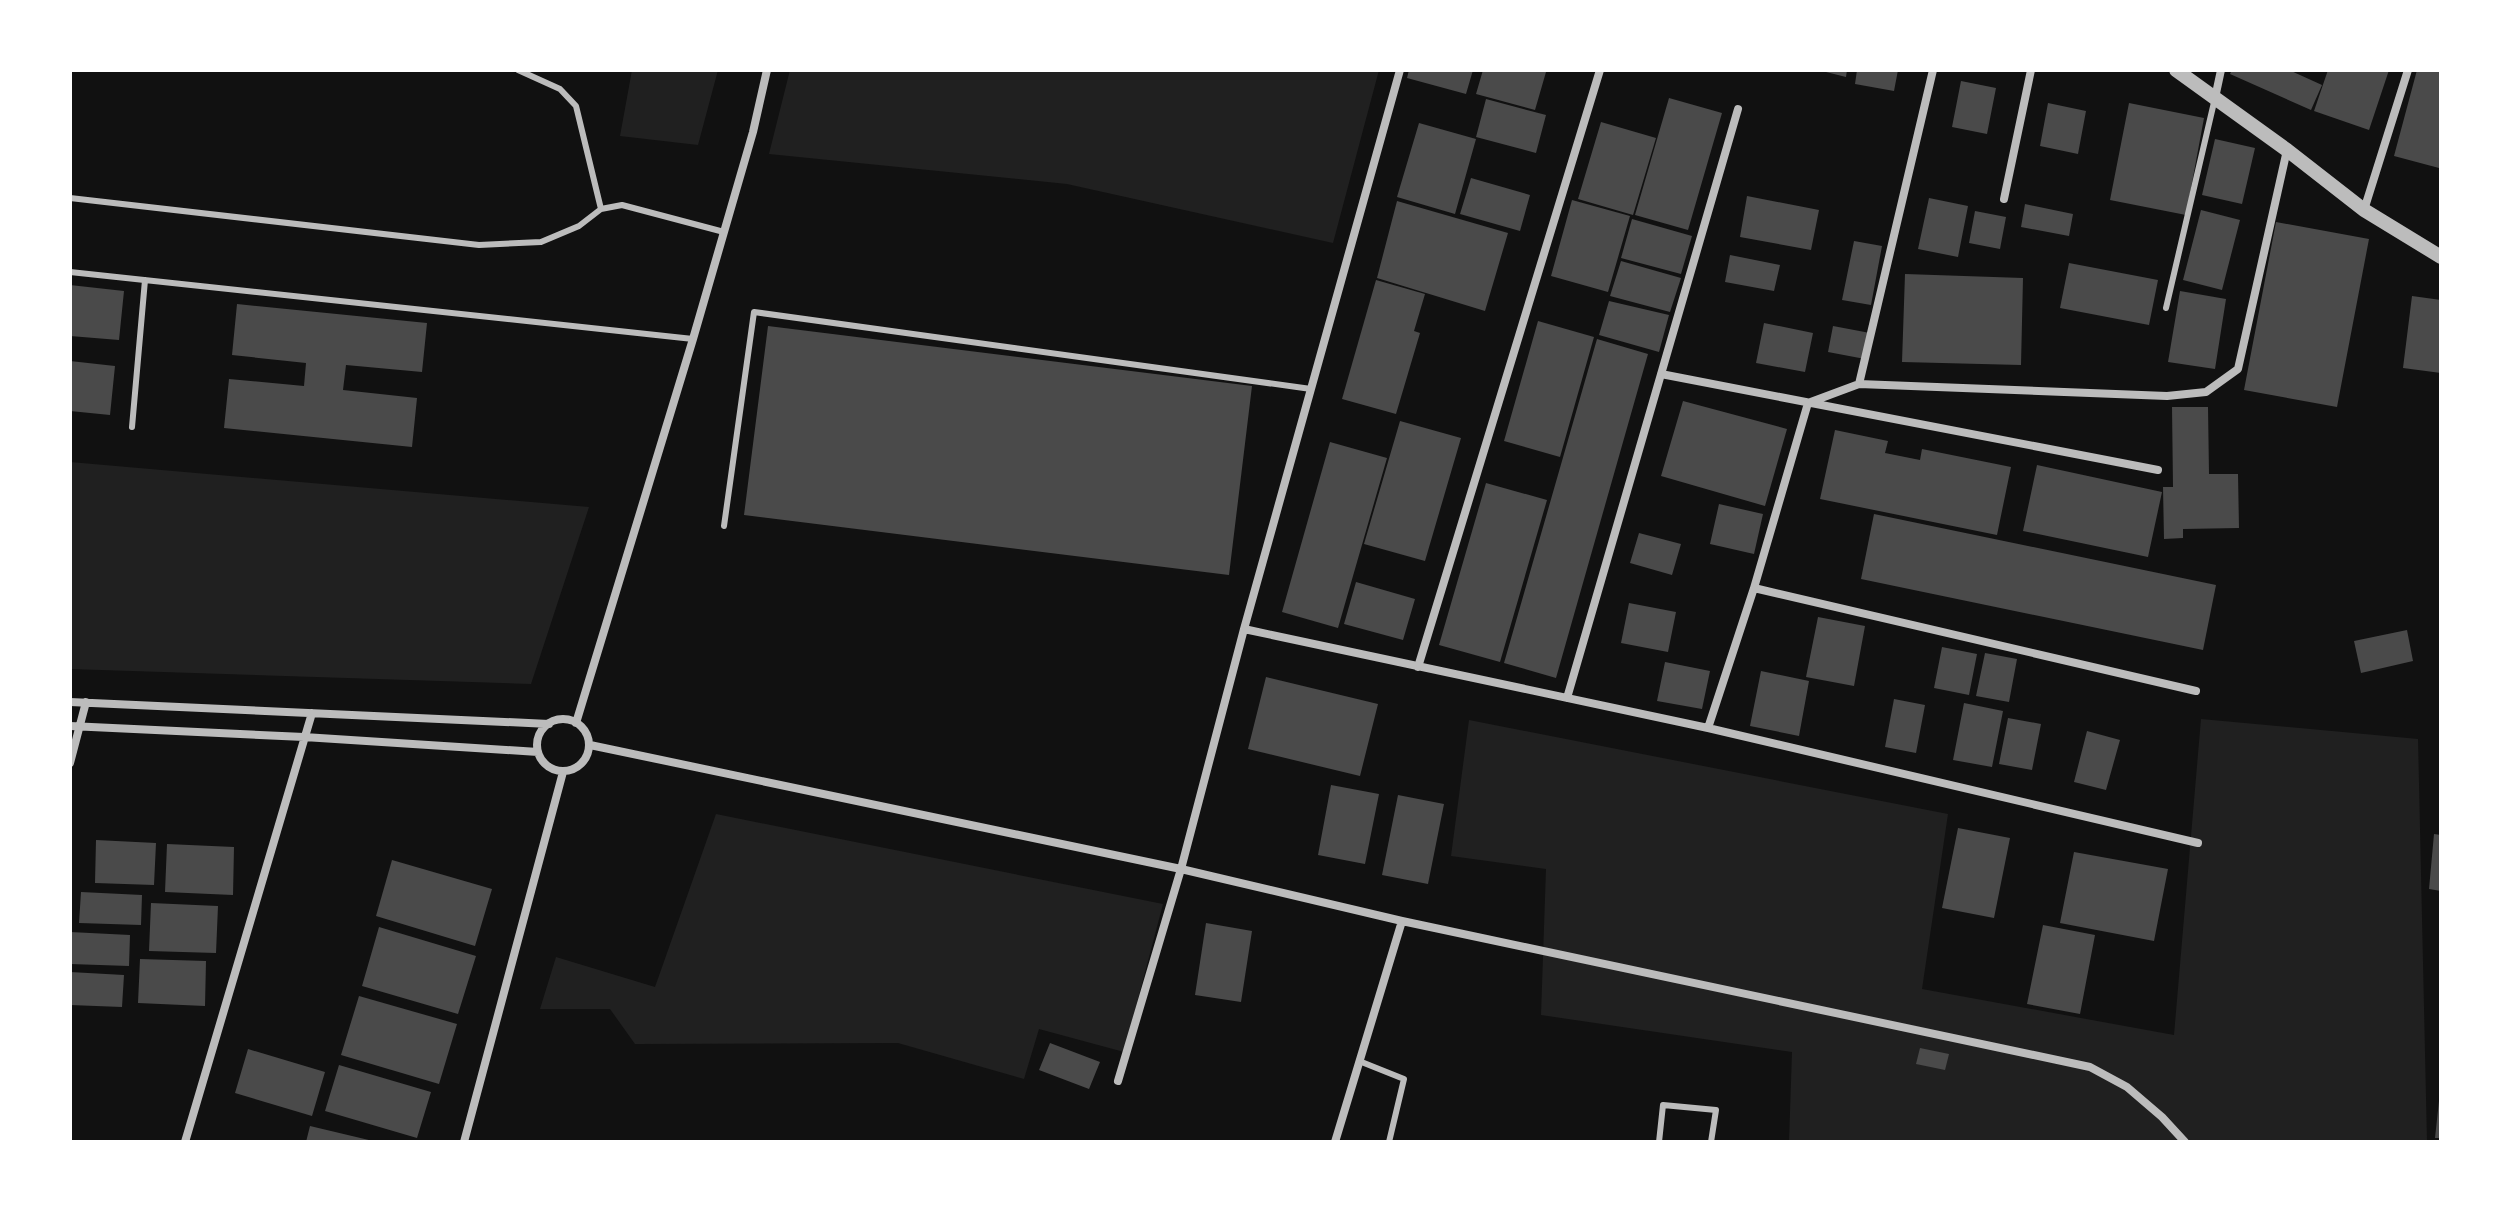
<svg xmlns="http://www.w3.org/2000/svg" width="2511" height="1212" font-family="Poppins,sans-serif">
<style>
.green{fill:#202020}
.building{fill:#4a4a4a}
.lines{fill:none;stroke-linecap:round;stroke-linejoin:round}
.service{stroke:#bcbcbc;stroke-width:6}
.minor{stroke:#bcbcbc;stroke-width:8}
.tertiary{stroke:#bcbcbc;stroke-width:14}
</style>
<rect width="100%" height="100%" fill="#111"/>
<!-- green -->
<path class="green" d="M632,70H718L698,145L620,136Z
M790,70H1379L1333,243L1067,184L769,154Z
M70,462L589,507L531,684L70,669Z
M2201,719L2418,739L2427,1142H1789L1792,1052L1541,1015L1546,869L1451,856L1469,720L1948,814L1922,989L2174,1035Z
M716,814L1163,904L1124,1052L1039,1029L1024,1079L898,1043L635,1044L610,1009H540L556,957L655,987Z"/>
<!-- building -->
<path class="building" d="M1409,70H1473L1466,94L1407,78Z
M1483,70L1546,72L1535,110L1476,94Z
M1818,70H1847L1846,77Z
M1857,70H1898L1894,91L1855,84Z
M2232,70H2289L2322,85L2311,110L2230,74Z
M2328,70H2389L2369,130L2314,111Z
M2417,70H2441V160L2439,168L2394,156Z
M1961,81L1996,88L1987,134L1952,127Z
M1669,98L1722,113L1688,230L1635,215Z
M1486,99L1546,115L1536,153L1476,137Z
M2048,103L2086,111L2078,154L2040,146Z
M2129,103L2204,118L2186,215L2110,200Z
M1601,122L1656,138L1633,215L1578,199Z
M1419,123L1476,139L1455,214L1397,197Z
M2215,139L2255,148L2242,204L2202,195Z
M1471,178L1530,195L1520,231L1460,214Z
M1747,196L1819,210L1811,250L1740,237Z
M1929,198L1968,206L1958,257L1918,249Z
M1572,200L1630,216L1608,292L1551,276Z
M1397,201L1508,233L1485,311L1377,278Z
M2025,204L2073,214L2069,236L2021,227Z
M2201,210L2240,220L2222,290L2183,280Z
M1975,211L2006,217L2000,249L1969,243Z
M1632,219L1692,236L1681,274L1621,258Z
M2276,222L2369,239L2337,407L2244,390Z
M1854,241L1882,246L1871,305L1842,300Z
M1730,255L1780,265L1774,291L1725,282Z
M1621,261L1681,278L1670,312L1610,296Z
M2069,263L2158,280L2149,325L2060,308Z
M1905,274L2023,278L2021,365L1902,362Z
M1376,280L1425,294L1414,331L1420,333L1396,414L1342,399Z
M70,285L124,291L119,340L70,336Z
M2180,291L2226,299L2215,369L2168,362Z
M2412,296L2441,300V373L2403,368Z
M1609,301L1669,315L1659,352L1599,335Z
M237,304L427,323L422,372L346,365L343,390L417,398L412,447L224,428L229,379L304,386L306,363L232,355Z
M1538,321L1594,337L1560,457L1504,441Z
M1764,323L1813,333L1805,372L1756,363Z
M768,326L1252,386L1229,575L744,515Z
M1833,326L1870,333L1865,359L1828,352Z
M1597,339L1648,354L1556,678L1504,663Z
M70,361L115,366L110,415L70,411Z
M1683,401L1787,429L1765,506L1661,476Z
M2172,407H2208L2209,474H2238L2239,528L2183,529V538L2164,539L2163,487H2173Z
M1400,421L1461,438L1425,561L1364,544Z
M1835,430L1888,441L1885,453L1920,460L1922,449L2011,467L1997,535L1820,499Z
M1330,442L1387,458L1338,628L1282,612Z
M2037,465L2162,492L2148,557L2023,531Z
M1486,483L1547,500L1500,662L1439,645Z
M1719,504L1763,514L1754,554L1710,544Z
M1874,514L2216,585L2203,650L1861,579Z
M1639,533L1681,544L1672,575L1630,563Z
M1356,582L1415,599L1403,640L1344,624Z
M1629,603L1676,612L1668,652L1621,643Z
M1818,617L1865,626L1854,686L1806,677Z
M2407,630L2413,661L2361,673L2354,641Z
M1942,647L1977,654L1969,695L1934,688Z
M1985,653L2017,659L2009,702L1976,696Z
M1665,662L1710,671L1702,709L1657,701Z
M1761,671L1809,681L1799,736L1750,726Z
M1266,677L1378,704L1360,776L1248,749Z
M1894,699L1925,705L1916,753L1885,747Z
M1964,703L2003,711L1992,767L1953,760Z
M2008,718L2041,724L2032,770L1999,764Z
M2087,731L2120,740L2106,790L2074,782Z
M1331,785L1379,794L1365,864L1318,855Z
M1398,795L1444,804L1428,884L1382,875Z
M1958,828L2010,838L1994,918L1942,908Z
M2434,834L2441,835V891L2429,889Z
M96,840L156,843L154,885L95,883Z
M167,844L234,847L233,895L165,892Z
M2074,852L2168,869L2154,941L2060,923Z
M392,860L492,889L475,946L376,916Z
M81,892L142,895L141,925L79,923Z
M151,903L218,906L216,953L149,951Z
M1206,923L1252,931L1241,1002L1195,995Z
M2043,925L2095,935L2080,1014L2027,1004Z
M379,927L476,956L458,1014L362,986Z
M70,932L130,935L129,966L70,964Z
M140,959L206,961L205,1006L138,1003Z
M70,972L124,975L122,1007L70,1005Z
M359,996L457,1024L439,1084L341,1055Z
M1050,1043L1100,1062L1089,1089L1039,1070Z
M1920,1048L1949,1054L1945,1070L1916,1064Z
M248,1049L325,1072L312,1116L235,1093Z
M339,1065L431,1092L417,1138L325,1111Z
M2439,1101H2441V1138H2435Z
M310,1126L373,1141V1142H306Z"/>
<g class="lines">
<!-- service -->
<path class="service" d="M518,70L560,89L576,106L601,209
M70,198L479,245L541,242L579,226L601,209L622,205L724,232
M70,272L693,339
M2166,308L2215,98
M132,427L145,280
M724,526L754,312L1311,389
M1359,1061L1404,1079L1389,1142
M1659,1142L1663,1105L1716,1110L1711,1142"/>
<!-- minor -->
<path class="minor" d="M2215,98L2221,70
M2004,199L2031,70
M2364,210L2408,70
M1661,374L2158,470
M1859,384L1933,70
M1808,403L1859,384L2167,396L2206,392L2238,369L2287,150
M1754,588L2196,691
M1244,629L1708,728L2198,843
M1418,667L1600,70
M1567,698L1738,109
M70,702L549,724
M537 745a26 26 0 1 1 52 0a26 26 0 1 1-52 0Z
M576,723L693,339L753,132L767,70
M70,726L304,737L538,752
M1708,728L1754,588L1808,403
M590,745L1181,869L1402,921L2090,1067L2127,1087L2162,1117L2185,1142
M70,763L86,702
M1118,1081L1181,869L1244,629L1400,70
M185,1142L312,713
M464,1142L563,772
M1335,1142L1402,921"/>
<!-- tertiary -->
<path class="tertiary" d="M2176,70L2287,150L2364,210L2441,257"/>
</g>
<!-- border -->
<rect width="2511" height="1212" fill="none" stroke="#ffffff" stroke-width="144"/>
</svg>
